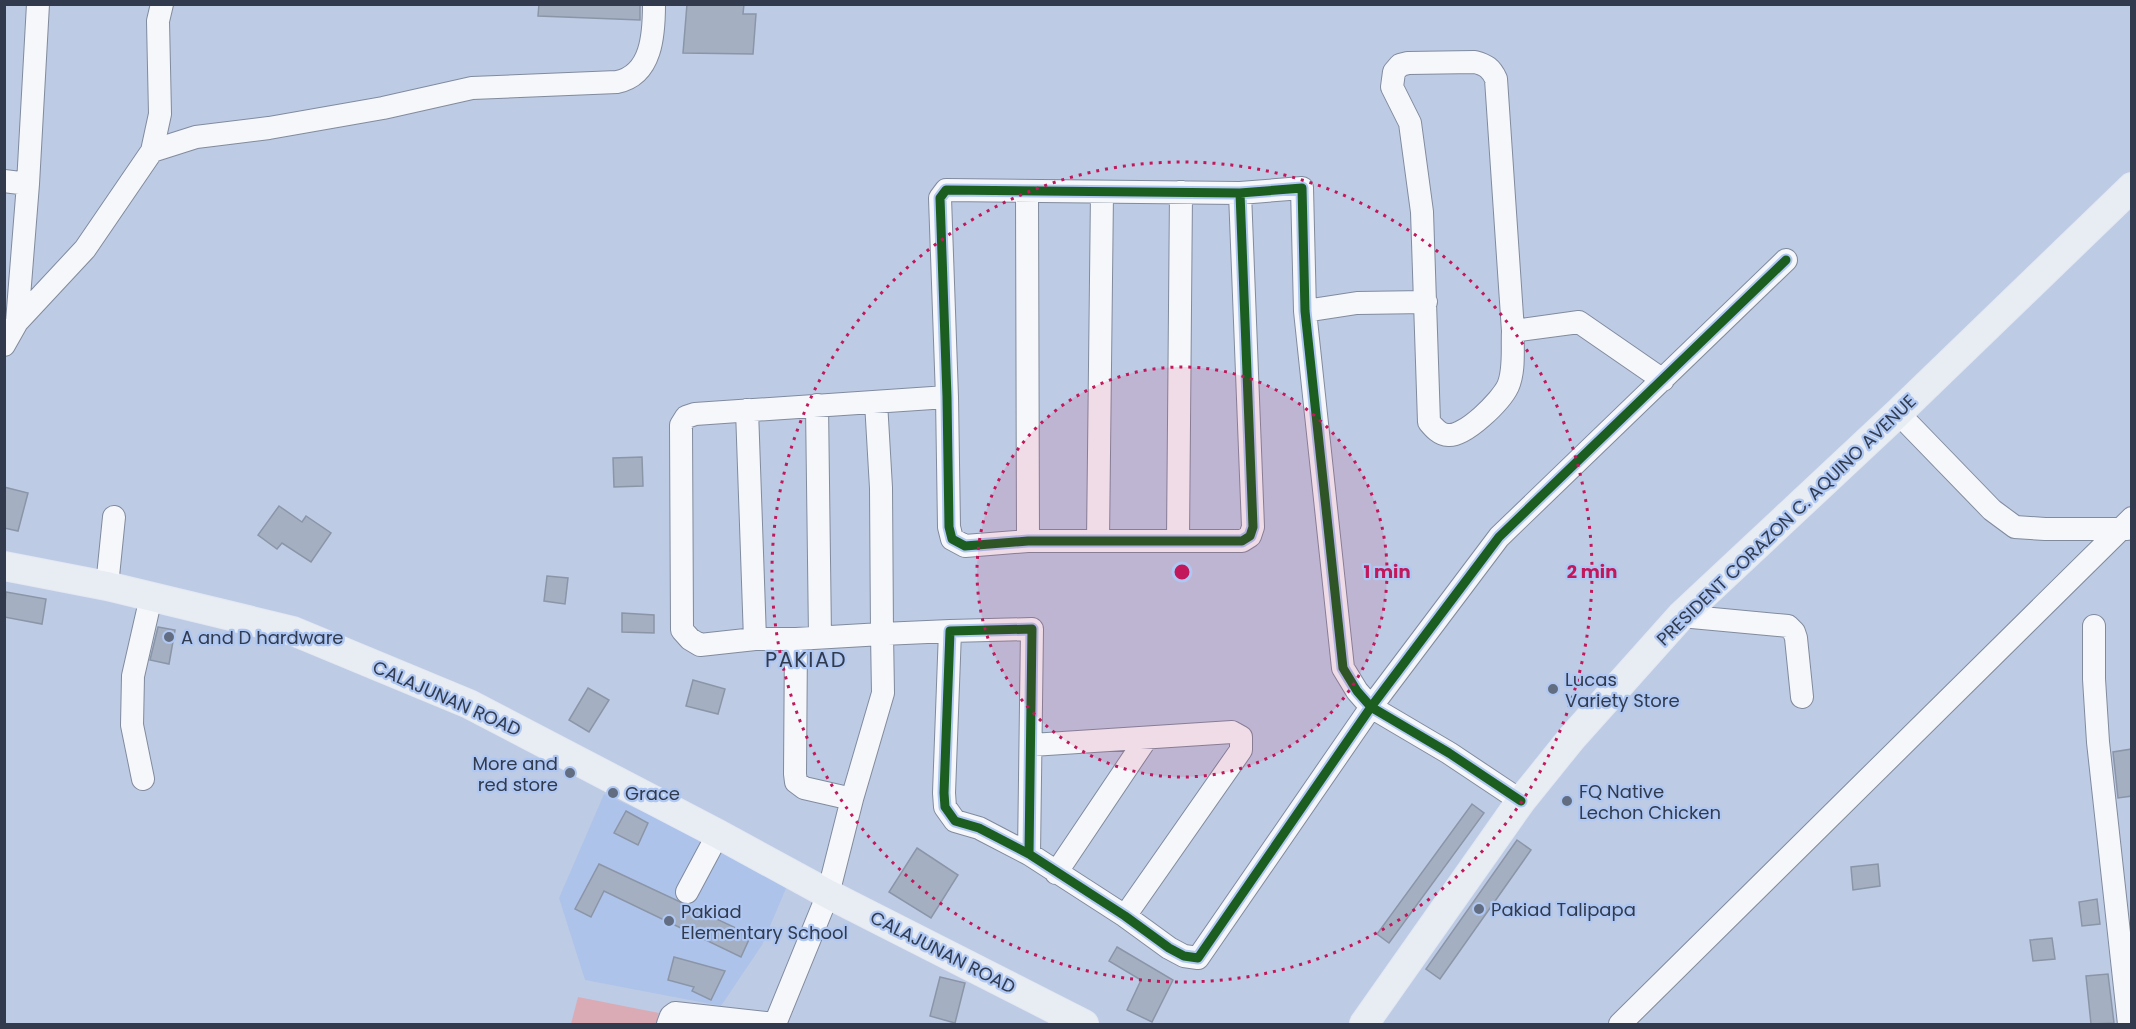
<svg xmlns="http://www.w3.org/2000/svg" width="2136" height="1029" font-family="Poppins,sans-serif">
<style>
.built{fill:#aec3ea}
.green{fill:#daabb5}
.building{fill:#a5afc2;stroke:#8b95a8;stroke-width:1.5}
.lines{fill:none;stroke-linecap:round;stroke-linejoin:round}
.minor-casing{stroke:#818b9e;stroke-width:24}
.major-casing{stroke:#e2e8f3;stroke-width:30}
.minor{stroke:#f5f7fb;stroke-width:22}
.major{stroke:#e8ecf3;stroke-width:28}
.cycleway-casing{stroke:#afc7f3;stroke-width:13}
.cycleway{stroke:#1b5e20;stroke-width:9}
.ring{fill:none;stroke:#c2185b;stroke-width:3;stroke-dasharray:3 6}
.poi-dot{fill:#626d82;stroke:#afc7f3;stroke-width:2}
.labels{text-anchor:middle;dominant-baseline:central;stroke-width:4.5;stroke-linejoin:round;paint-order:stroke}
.street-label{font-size:18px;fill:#313b4d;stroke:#afc7f3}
.poi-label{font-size:18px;fill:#313b4d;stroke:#afc7f3;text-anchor:start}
.quarter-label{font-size:21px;letter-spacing:1.5px;fill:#313b4d;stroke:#afc7f3}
.centre{fill:#c2185b;stroke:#afc7f3;stroke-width:3}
.ring-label{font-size:18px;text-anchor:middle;font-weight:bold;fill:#c2185b;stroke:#afc7f3;stroke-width:4.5;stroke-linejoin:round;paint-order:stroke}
</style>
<rect width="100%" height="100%" fill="#becbe4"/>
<!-- built -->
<path class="built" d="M604,794L790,879L762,945L721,1006L585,980L559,898Z"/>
<!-- green -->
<path class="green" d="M578,997L659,1013L656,1024H571Z"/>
<!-- building -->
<path class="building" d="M539,4H640V20L538,16Z
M687,4H744L743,14H756L753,54L683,53Z
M642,457L643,486L614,487L613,458Z
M4,487L28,493L18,531L4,528Z
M279,506L302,522L306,516L331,533L311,562L282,543L277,549L258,535Z
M547,576L568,578L565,604L544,601Z
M6,592L46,599L42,624L4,617Z
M622,613L654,615V633L622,632Z
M158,627L175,630L169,664L150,660Z
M693,680L725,689L718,714L686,706Z
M588,688L609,700L589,732L569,720Z
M2132,749V796L2118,798L2113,752Z
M1472,804L1484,813L1389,943L1377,934Z
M626,811L648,823L638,845L614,833Z
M1517,840L1531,850L1440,979L1426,969Z
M917,848L958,875L931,918L889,892Z
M599,864L751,935L741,957L604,891L591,917L575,909Z
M1878,864L1880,886L1853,890L1851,867Z
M2097,899L2100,924L2082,926L2079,902Z
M2052,938L2055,959L2033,961L2030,940Z
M1117,947L1173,980L1152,1022L1127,1010L1141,980L1109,961Z
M674,957L725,971L711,1000L692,991L694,987L668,980Z
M2108,974L2114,1023L2091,1024L2086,976Z
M940,977L965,983L955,1023L930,1016Z"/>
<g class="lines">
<!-- minor casing -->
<g class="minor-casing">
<path id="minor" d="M1475,62C1486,65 1491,68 1496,79L1513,331C1512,348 1515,370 1508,386C1501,401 1465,437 1448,435C1440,435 1434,428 1429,422L1422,212L1410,123L1392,87L1394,72L1400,65L1408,63Z
M152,151L196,137L269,128L383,108L472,88L617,82C652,75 654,34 654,4
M4,181L28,184
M1027,191L1028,541
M1240,193L1253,527L1250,536L1242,541H1028L965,546L952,539L949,527L947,397L940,198L946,190L1240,193L1302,188L1305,311L1343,668L1357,691L1371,707L1449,753L1521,801
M1305,311L1357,303L1426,302
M17,322L28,184L38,4
M1513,331L1579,322L1663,380
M4,345L17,322L85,249L152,151L160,114L158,21L162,4
M876,402L881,488L882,634L950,631
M817,405L820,637
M747,410L755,639
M1898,413L1992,510L2015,527L2045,529H2127
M1178,540L1181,192
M1098,541L1102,192
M107,586L114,517
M1681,616L1788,626L1794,632L1796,638L1802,697
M2094,626V679L2098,742L2129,1024
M796,639L882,634L883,693L852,799
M1032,745L1232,732L1241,737V750L1125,916
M143,779L132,725L133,676L151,597
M1029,854L1032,629L950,631L944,793L945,807L955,821L979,828L1029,854L1125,916L1169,948L1184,956L1198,958L1371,707L1499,537L1786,260
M1056,873L1146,739
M687,892L718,834
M668,1024L671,1016L675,1013L774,1024
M775,1024L828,894L852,799L804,788L796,782L795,774L796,639H755L700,645L690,639L682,630L681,425L686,417L695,414L947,397
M1620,1024L2132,518"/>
</g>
<!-- major casing -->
<g class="major-casing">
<path id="major" d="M4,566L107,586L293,631L469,704L718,834L828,894L1084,1024
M1364,1024L1521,801L1571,739L1681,616L1898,413L2132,187"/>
</g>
<!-- minor -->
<use href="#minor" class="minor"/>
<!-- major -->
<use href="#major" class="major"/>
<!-- cycleway casing -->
<g class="cycleway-casing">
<path id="cycleway" d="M1240,193L1253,527L1250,536L1242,541H1028L965,546L952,539L949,527L947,397L940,198L946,190L1240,193L1302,188L1305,311L1343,668L1357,691L1371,707L1449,753L1521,801
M1029,854L1032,629L950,631L944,793L945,807L955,821L979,828L1029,854L1125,916L1169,948L1184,956L1198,958L1371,707L1499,537L1786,260"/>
</g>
<!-- cycleway -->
<use href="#cycleway" class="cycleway"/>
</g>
<!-- distance rings -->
<circle cx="1182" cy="572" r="205" fill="#c2185b" fill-opacity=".12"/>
<g class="ring">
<circle cx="1182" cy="572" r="205"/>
<circle cx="1182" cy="572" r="410"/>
</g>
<!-- markers -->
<g class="poi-dot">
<circle cx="169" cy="637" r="6"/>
<circle cx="1553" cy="689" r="6"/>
<circle cx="570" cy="773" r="6"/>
<circle cx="613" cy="793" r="6"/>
<circle cx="1567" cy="801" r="6"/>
<circle cx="1479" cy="909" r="6"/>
<circle cx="669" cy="921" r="6"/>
</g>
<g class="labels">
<!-- street labels -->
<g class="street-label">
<text transform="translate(1786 520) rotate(-44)">PRESIDENT CORAZON C. AQUINO AVENUE</text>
<text transform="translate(447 698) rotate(24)">CALAJUNAN ROAD</text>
<text transform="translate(943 952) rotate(27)">CALAJUNAN ROAD</text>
</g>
<!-- poi labels -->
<g class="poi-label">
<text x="181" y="637">A and D hardware</text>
<text x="1565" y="679">Lucas<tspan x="1565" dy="21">Variety Store</tspan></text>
<text x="558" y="763" text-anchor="end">More and<tspan x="558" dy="21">red store</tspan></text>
<text x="1579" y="791">FQ Native<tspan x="1579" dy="21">Lechon Chicken</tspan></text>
<text x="625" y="793">Grace</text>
<text x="1491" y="909">Pakiad Talipapa</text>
<text x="681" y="911">Pakiad<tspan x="681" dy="21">Elementary School</tspan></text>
</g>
<!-- quarter labels -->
<g class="quarter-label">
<text x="806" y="659">PAKIAD</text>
</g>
</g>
<circle cx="1182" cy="572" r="9" class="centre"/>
<g class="ring-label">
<text x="1387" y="578">1 min</text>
<text x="1592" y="578">2 min</text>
</g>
<!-- border -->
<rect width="2136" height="1029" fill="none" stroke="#313b4d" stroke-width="12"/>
</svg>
